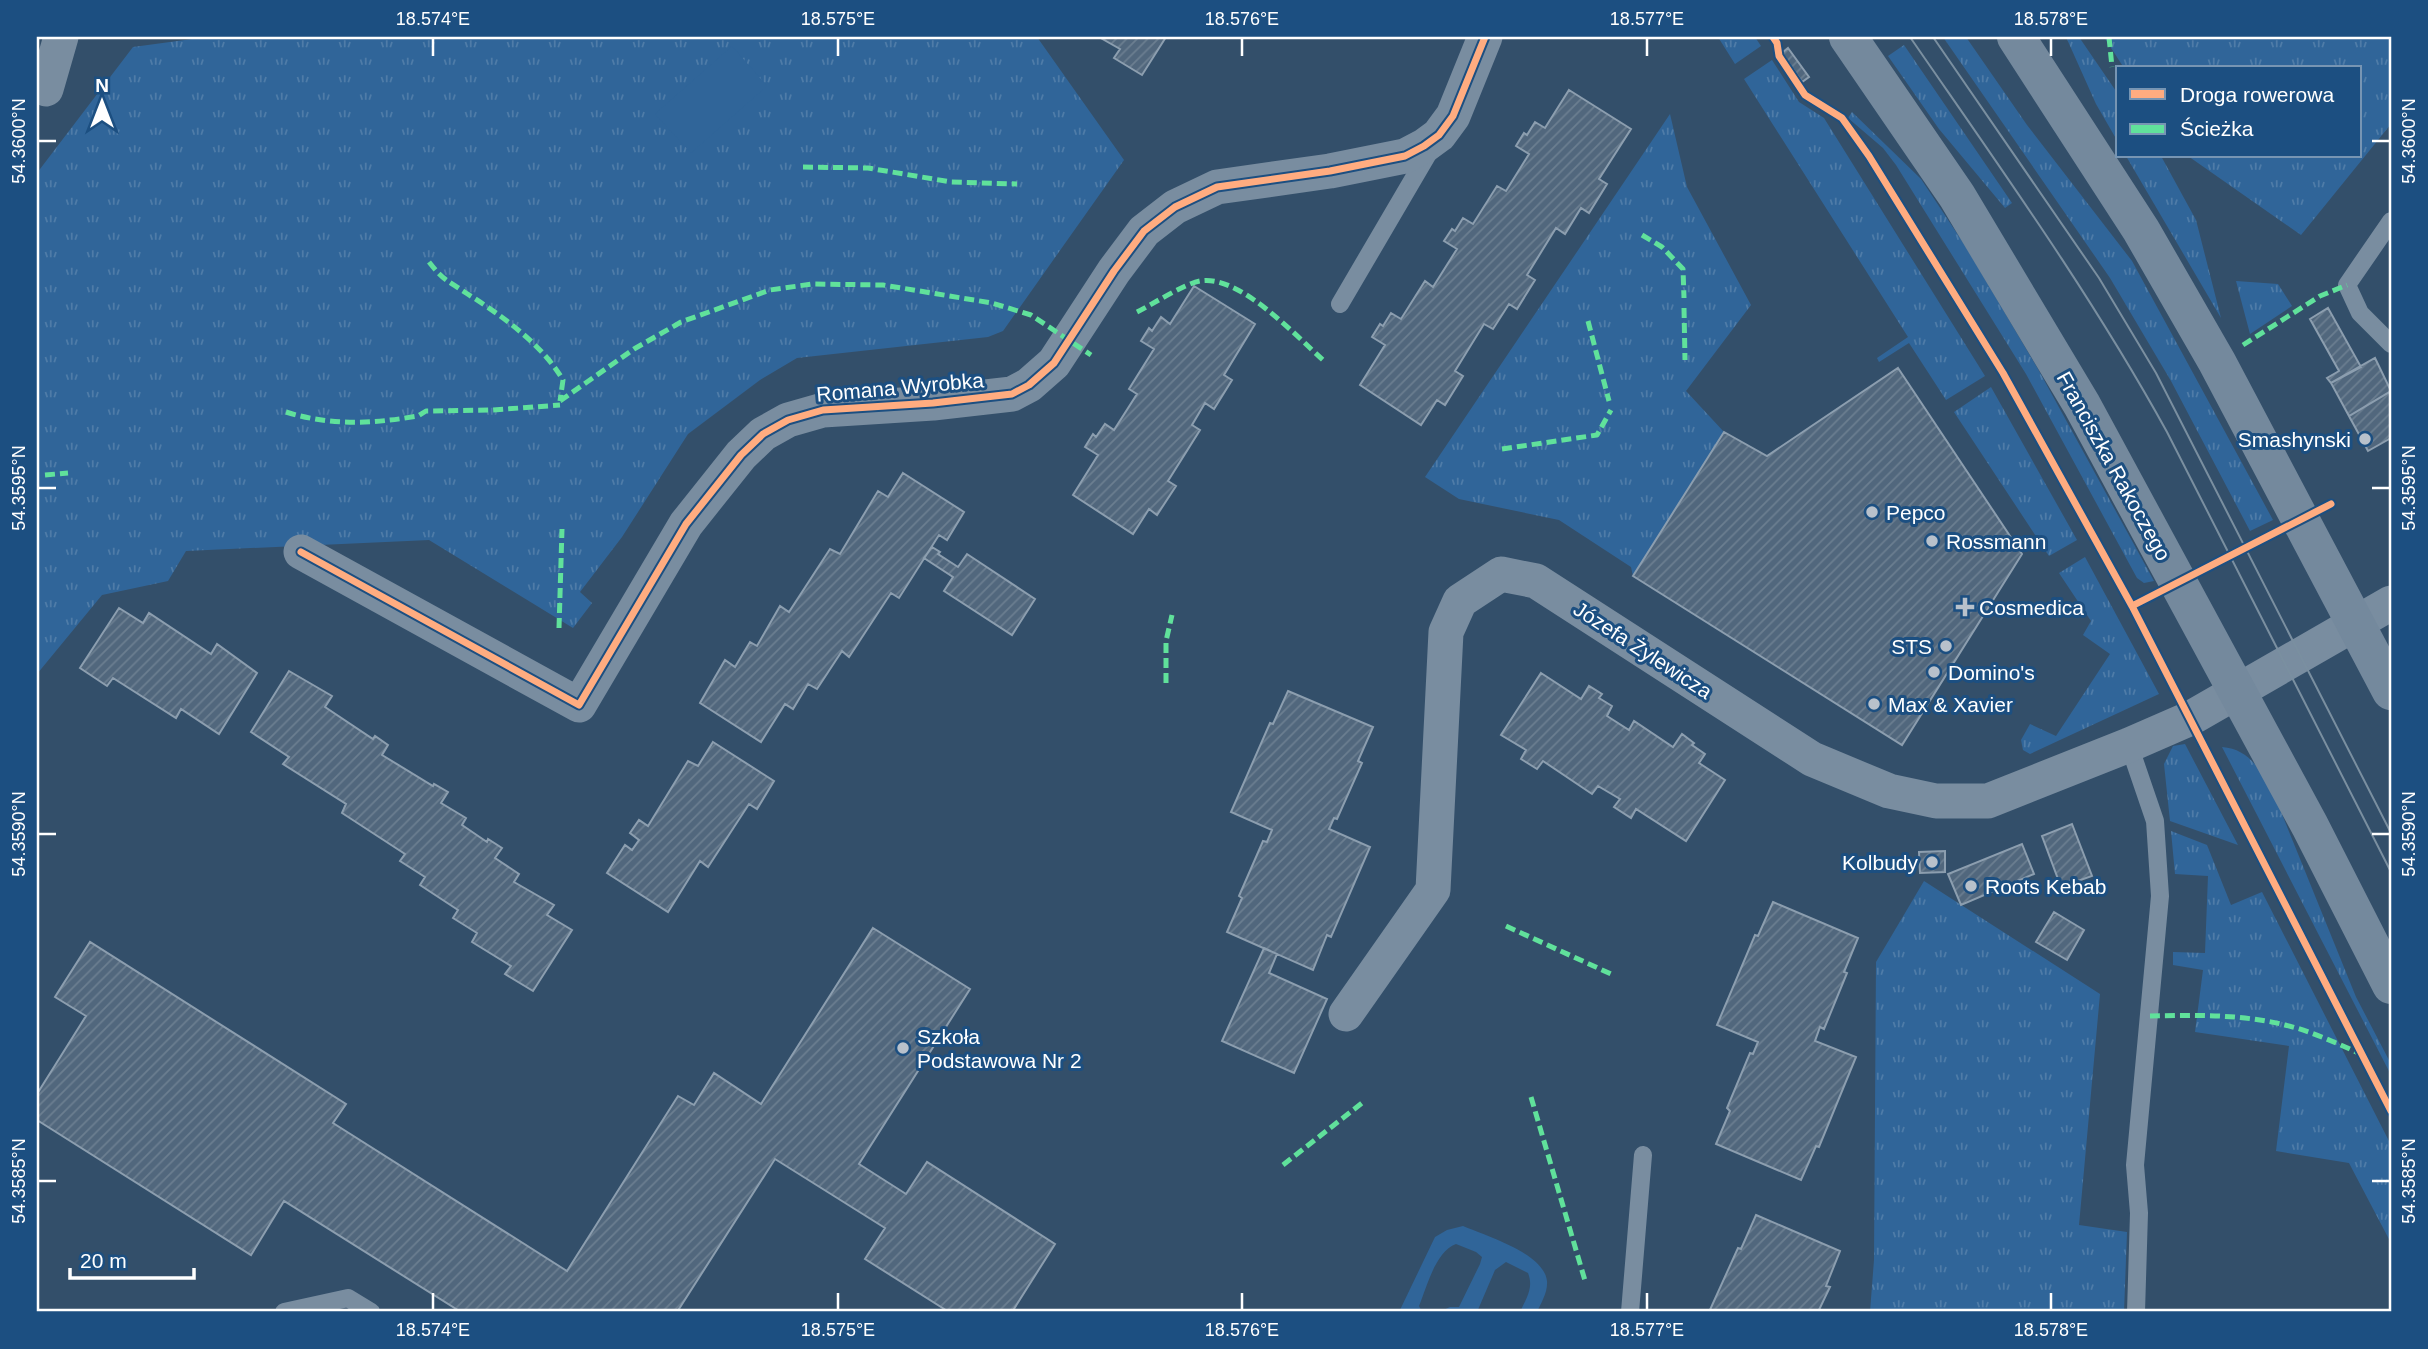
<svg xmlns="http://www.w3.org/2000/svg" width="2428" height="1349" font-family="Helvetica,sans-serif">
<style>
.grass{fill:url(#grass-tufts)}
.pitch{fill:#306599}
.building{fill:url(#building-hatch);stroke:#8c9eaf;stroke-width:2}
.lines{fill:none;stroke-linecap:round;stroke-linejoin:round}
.lane{stroke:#798da0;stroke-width:18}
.street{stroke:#798da0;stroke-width:35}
.secondary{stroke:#74899d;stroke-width:38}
.tram{stroke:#7a8fa0;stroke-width:2}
.quiet{stroke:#60e19b;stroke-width:5;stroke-dasharray:10 5;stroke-linecap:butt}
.cycleway-casing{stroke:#1c4f81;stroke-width:11}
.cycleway{stroke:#ffac80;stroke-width:7}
.ticks{fill:none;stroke:#fff;stroke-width:2.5}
.poi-dot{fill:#b8c1cb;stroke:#1c4f81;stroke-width:2.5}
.labels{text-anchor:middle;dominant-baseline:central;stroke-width:6;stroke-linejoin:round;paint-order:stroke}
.street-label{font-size:21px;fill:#fff;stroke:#1c4f81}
.poi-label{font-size:21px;fill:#fff;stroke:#1c4f81;text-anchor:start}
.neatline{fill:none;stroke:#fff;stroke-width:2.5}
.ticks-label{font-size:18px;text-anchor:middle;fill:#fff}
</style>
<defs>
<pattern id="grass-tufts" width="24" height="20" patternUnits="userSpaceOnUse" patternTransform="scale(1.75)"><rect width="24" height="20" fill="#306599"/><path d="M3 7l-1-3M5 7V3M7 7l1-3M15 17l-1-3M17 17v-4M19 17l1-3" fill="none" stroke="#4f7ca8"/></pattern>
<pattern id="building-hatch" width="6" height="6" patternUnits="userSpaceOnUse" patternTransform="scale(1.75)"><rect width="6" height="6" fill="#51677d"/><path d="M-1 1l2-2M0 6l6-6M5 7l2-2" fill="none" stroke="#6b7e90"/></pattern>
</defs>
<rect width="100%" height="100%" fill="#334f6a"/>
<!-- grass -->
<path class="grass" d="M207,37H1037L1124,160L1003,331L988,337L797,358L760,380L688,434L622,537L580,592L592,603L573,628L429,540L186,551L168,581L102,595L37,674V173L133,47Z
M1718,37H1755L1761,46L1735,64Z
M1943,37H1966L2027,125L2132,261L2273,520L2250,531L2171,381L2110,278Z
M2066,37H2079L2118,94V142L2096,104Z
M2104,37H2391V124L2301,235L2188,156H2360V68H2124Z
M1904,45L2012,203L2005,208L1939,129L1888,56Z
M1772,60L1799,102L1824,118L1985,376L1946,400L1909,343L1879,362L1877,358L1908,337L1744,79Z
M1852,112L1921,179L1966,247L2038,369L2154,581L2144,583L2137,578L2026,374L1896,165L1883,148L1848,118Z
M1670,114L1687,187L1751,305L1686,391L1724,432L1633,576L1631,567L1559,520L1459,499L1425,477Z
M2126,156H2161L2196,220L2221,318Z
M2236,281L2278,284L2292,306L2250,334Z
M1991,387L2077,540L2049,556L1954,412Z
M2085,557L2159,694L2030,754L2023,750L2021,740L2030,724L2056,736L2110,654L2083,635L2091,621L2059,573Z
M2185,744L2238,845L2170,821L2164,764L2173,746Z
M2222,747C2251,749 2263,774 2275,797L2356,997L2391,1064V1075Z
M2171,831L2207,845L2231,905L2262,892L2391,1145V1243L2349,1163L2276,1151L2289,1046L2195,1032L2203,970L2173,965V952L2205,953L2208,876L2175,874Z
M1924,881L2100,994L2079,1225L2127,1232L2124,1312H1870L1874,1260L1876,962Z"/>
<!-- pitch -->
<path class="pitch" d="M732,46L767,86L691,153L655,114Z
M1463,1226C1486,1236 1544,1253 1547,1281C1548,1292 1541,1303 1537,1312H1520C1526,1299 1534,1288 1528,1273L1506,1262L1495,1270L1477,1312H1439L1450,1307H1459L1480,1264L1482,1257L1476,1252L1456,1244C1435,1252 1427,1287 1419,1306L1422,1312H1399L1435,1237L1447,1230Z"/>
<!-- building -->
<path class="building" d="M1099,37H1166L1142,75L1114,58L1120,49Z
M1788,48L1809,77L1802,82L1782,53Z
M1569,90L1631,129L1599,179L1607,184L1589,213L1581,208L1565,234L1556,228L1527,275L1535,280L1517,309L1509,304L1493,329L1484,324L1455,371L1463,376L1445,405L1437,400L1421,425L1360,385L1385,345L1372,337L1380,324L1383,326L1391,313L1401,319L1425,281L1433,287L1457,249L1444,241L1452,229L1455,231L1463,218L1473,224L1497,186L1506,191L1529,154L1516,146L1524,133L1527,135L1535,122L1545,128Z
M1194,286L1255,324L1224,375L1232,380L1214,409L1205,403L1192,425L1200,430L1168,481L1176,486L1157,515L1149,509L1133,534L1073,495L1098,455L1085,447L1093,434L1096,437L1105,424L1114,430L1137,394L1129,389L1154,349L1141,341L1149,328L1152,331L1161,317L1170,324Z
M2328,308L2361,367L2331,383L2327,378L2339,371L2310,319Z
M2375,358L2391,391L2349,416L2331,383Z
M1898,368L2022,554L1902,745L1633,576L1724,432L1767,456Z
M2391,391V438L2368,451L2349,416Z
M903,473L964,512L947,540L939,535L899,598L891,593L849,657L842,651L817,689L808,684L793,709L785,704L761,742L700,703L725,660L735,667L750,642L757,646L780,606L789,612L830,549L840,554L878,491L888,497Z
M932,547L940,552L938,554L958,567L967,554L1035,599L1012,635L944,591L953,577L924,558Z
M119,608L143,623L149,613L211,654L217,644L257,673L219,734L181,709L176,718L113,678L107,686L80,668Z
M289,671L332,696L325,707L373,739L375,736L388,745L382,755L433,786L434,784L448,792L441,803L466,818L462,825L487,842L488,839L502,848L495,858L519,874L514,882L554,905L547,915L572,930L533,991L505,974L511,966L472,942L477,933L453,918L458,910L420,885L425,877L400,861L405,854L342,813L346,804L283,764L289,757L251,732Z
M1541,673L1581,699L1589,686L1602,694L1599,698L1612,706L1607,716L1629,730L1634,721L1673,747L1682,734L1694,743L1692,745L1705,754L1699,763L1725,780L1686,841L1636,809L1631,818L1614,807L1620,799L1598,786L1592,794L1543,761L1537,769L1521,759L1526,750L1501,735Z
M1288,691L1373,727L1358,761L1362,763L1337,819L1334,818L1329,829L1370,847L1331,937L1327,935L1313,970L1227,932L1242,898L1239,896L1263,841L1267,842L1272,830L1231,812L1270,723L1273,724Z
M713,742L774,781L757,809L749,804L708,867L700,861L668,912L607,873L625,845L632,850L639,840L630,833L639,820L648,826L688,761L698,766Z
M2072,824L2092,876L2061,887L2042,836Z
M2022,844L2034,874L1961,905L1948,874Z
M1945,851V872L1920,873L1919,852Z
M1773,902L1858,938L1844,972L1847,973L1824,1029L1820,1027L1815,1041L1856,1057L1819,1147L1816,1146L1801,1180L1716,1144L1730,1111L1727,1108L1750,1053L1753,1054L1758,1042L1717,1025L1755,935L1758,936Z
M2054,912L2084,930L2067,960L2036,942Z
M873,928L970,989L859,1164L906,1194L927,1162L1055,1244L1012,1312H949L865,1259L885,1228L775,1159L677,1312H461L284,1201L251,1255L37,1120V1094L86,1016L55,997L90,942L346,1104L333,1123L567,1271L678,1096L694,1105L714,1073L761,1104Z
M1264,948L1277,954L1269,973L1327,999L1294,1073L1222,1041Z
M1756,1215L1840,1251L1826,1286L1830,1287L1818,1312H1709L1738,1248L1741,1249Z"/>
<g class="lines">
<!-- lane -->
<path class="lane" d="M2391,221L2347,285L2360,313L2391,344
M1340,304L1432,147
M2129,745L2155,821L2160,896L2135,1165L2139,1213L2136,1312
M284,1312L348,1298L371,1312
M1630,1312L1643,1155"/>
<!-- street -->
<path class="street" d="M46,89L61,37
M301,552L579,705L686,524L741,455L763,434L788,420L823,410L933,403L1012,394L1029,385L1054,363L1114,271L1144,231L1175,207L1217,187L1330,171L1405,156L1424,146L1439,135L1453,116L1485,37
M1346,1014L1433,890L1446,632L1460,601L1501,574L1536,581L1812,759L1889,791L1936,801H1988L2129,745L2191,718L2391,603"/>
<!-- secondary -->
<path class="secondary" d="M1848,37L1957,196L2082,405L2310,826L2391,985
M2016,37L2141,230L2217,362L2391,691"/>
<!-- tram -->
<path class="tram" d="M1910,37C1999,166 2091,294 2167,432L2391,872
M1933,37L2099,278L2156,373L2391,833"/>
<!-- quiet -->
<path class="quiet" d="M2109,37L2112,67
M803,167L868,168L951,182L1017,184
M1642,235L1662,247L1683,269L1684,298
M429,262C444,281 447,280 466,293C501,315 542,344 563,380L560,401
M1684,308L1685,360
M1137,312C1153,304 1184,284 1200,281C1239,274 1295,335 1323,360
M1588,321L1609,401
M2243,345L2320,296L2347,285
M560,401L634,349L681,322L770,290L812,284L883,285L992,303L1031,315L1091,355
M286,412C331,426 371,424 418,416L426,411L493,410L560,405
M1502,449L1597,435L1611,410
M45,475L68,473
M559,628L562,529
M1166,683V641L1172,615
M1506,926L1611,974
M2150,1016C2194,1015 2241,1014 2285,1025C2311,1031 2336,1043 2361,1054
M1531,1097L1586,1284
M1283,1165L1362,1103"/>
<!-- cycleway casing -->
<g class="cycleway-casing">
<path id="cycleway" d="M1773,37L1777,43L1779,56L1805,95L1842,118L1869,156L2003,373L2132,606L2391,1111
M301,552L579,705L686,524L741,455L763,434L788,420L823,410L933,403L1012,394L1029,385L1054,363L1114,271L1144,231L1175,207L1217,187L1330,171L1405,156L1424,146L1439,135L1453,116L1485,37
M2132,606L2331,504"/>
</g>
<!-- cycleway -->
<use href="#cycleway" class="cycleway"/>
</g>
<!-- ticks -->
<path class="ticks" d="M433,38V56M838,38V56M1242,38V56M1647,38V56M2051,38V56M38,141H56M2372,141H2390M38,488H56M2372,488H2390M38,834H56M2372,834H2390M38,1181H56M2372,1181H2390M433,1293V1310M838,1293V1310M1242,1293V1310M1647,1293V1310M2051,1293V1310"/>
<!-- markers -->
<g class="poi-dot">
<circle cx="2365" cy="439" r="7"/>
<circle cx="1872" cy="512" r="7"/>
<circle cx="1932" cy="541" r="7"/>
<path d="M1961.5 596.5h7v7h7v7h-7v7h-7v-7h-7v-7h7z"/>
<circle cx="1946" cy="646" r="7"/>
<circle cx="1934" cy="672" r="7"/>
<circle cx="1874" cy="704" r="7"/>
<circle cx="1932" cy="862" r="7"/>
<circle cx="1971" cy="886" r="7"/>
<circle cx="903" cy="1048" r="7"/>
</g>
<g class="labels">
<!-- street labels -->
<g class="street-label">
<text transform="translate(900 387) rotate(-5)">Romana Wyrobka</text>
<text transform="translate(2114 466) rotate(61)">Franciszka Rakoczego</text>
<text transform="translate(1643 650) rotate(33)">Józefa Żylewicza</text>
</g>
<!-- poi labels -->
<g class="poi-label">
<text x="2351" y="439" text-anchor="end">Smashynski</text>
<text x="1886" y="512">Pepco</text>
<text x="1946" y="541">Rossmann</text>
<text x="1979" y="607">Cosmedica</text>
<text x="1932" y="646" text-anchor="end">STS</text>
<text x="1948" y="672">Domino's</text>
<text x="1888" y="704">Max &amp; Xavier</text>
<text x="1918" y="862" text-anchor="end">Kolbudy</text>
<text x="1985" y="886">Roots Kebab</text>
<text x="917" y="1036">Szkoła<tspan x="917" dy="24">Podstawowa Nr 2</tspan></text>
</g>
</g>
<!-- border -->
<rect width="2428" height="1349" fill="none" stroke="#1c4f81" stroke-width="77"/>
<!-- legend -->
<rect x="2116" y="66" width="245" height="91" fill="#1c4f81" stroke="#7795b3" stroke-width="2"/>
<rect x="2130" y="89" width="35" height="10" fill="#ffac80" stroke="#7795b3" stroke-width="2"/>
<text x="2180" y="102" font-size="21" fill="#ffffff">Droga rowerowa</text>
<rect x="2130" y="124" width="35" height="10" fill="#60e19b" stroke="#7795b3" stroke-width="2"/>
<text x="2180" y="136" font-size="21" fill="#ffffff">Ścieżka</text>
<!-- north arrow -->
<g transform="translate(102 102)" stroke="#1c4f81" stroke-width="5" paint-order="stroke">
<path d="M0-5L12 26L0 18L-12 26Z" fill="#ffffff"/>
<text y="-10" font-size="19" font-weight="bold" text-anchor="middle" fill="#ffffff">N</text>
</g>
<!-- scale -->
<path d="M70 1268v10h124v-10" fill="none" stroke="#ffffff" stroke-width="3.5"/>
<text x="80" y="1268" font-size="21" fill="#ffffff" stroke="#1c4f81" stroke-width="5" paint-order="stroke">20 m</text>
<rect x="38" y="38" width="2352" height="1272" class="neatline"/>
<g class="ticks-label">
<text x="433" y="25">18.574°E</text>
<text x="838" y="25">18.575°E</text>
<text x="1242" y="25">18.576°E</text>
<text x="1647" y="25">18.577°E</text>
<text x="2051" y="25">18.578°E</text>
<text transform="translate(19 141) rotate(-90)" y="6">54.3600°N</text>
<text transform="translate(2409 141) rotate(-90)" y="6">54.3600°N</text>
<text transform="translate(19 488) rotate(-90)" y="6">54.3595°N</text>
<text transform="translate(2409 488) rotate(-90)" y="6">54.3595°N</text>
<text transform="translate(19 834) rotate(-90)" y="6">54.3590°N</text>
<text transform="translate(2409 834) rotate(-90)" y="6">54.3590°N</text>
<text transform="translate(19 1181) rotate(-90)" y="6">54.3585°N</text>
<text transform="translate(2409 1181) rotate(-90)" y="6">54.3585°N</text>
<text x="433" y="1336">18.574°E</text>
<text x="838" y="1336">18.575°E</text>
<text x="1242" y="1336">18.576°E</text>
<text x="1647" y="1336">18.577°E</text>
<text x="2051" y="1336">18.578°E</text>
</g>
</svg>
